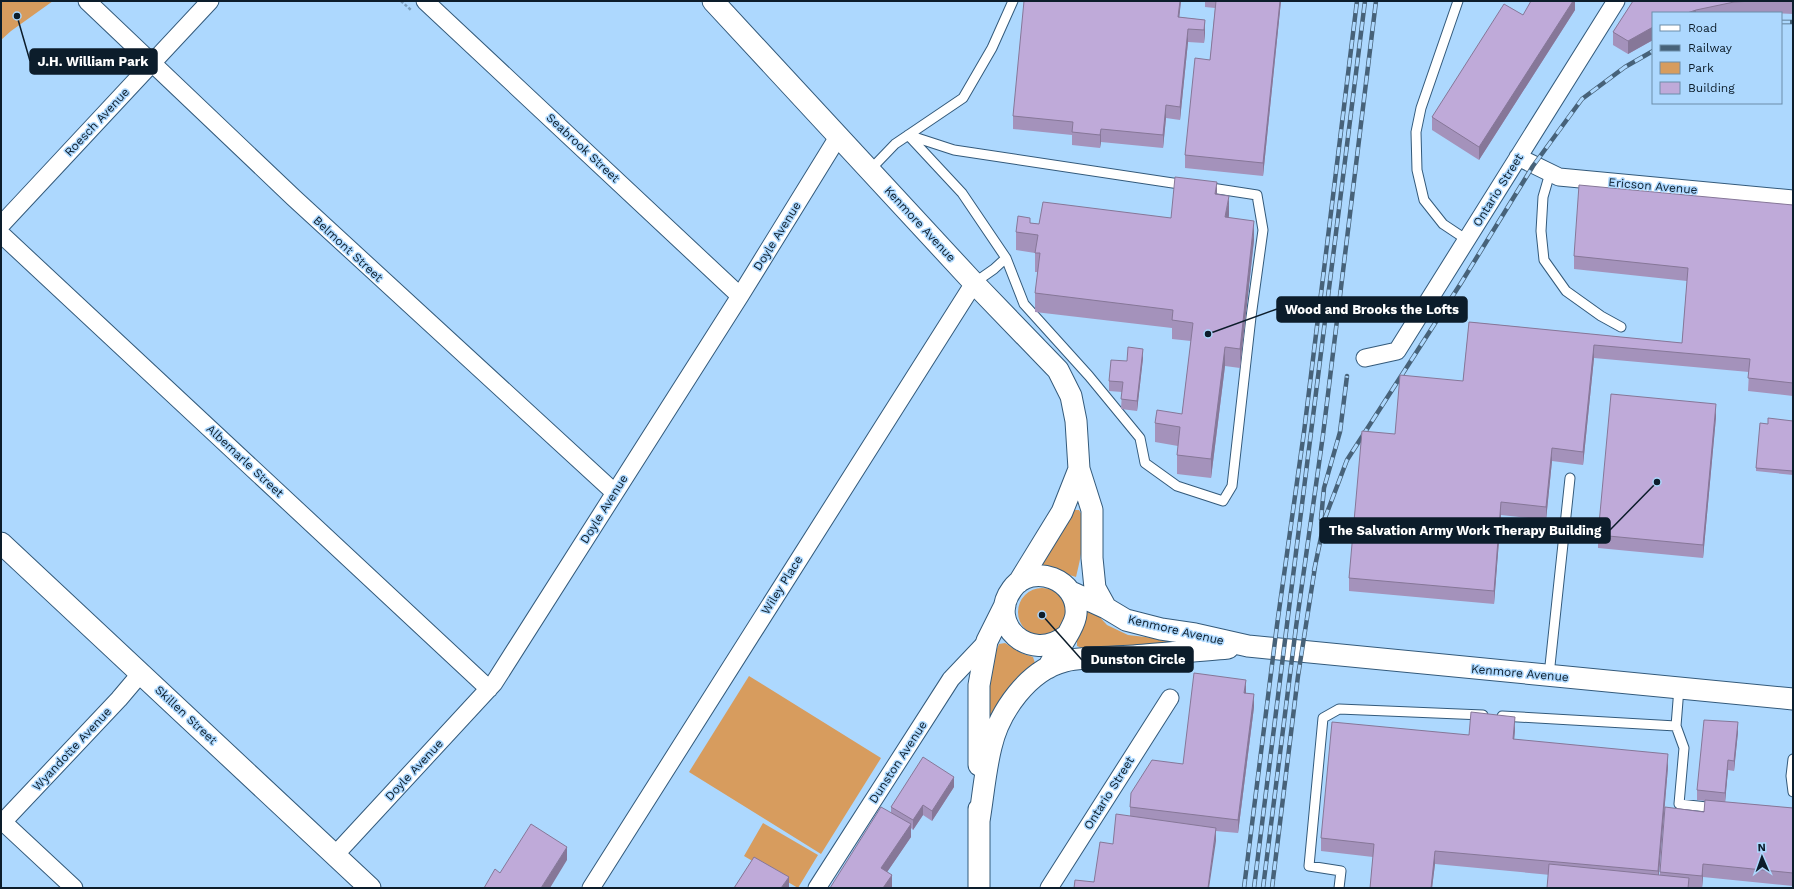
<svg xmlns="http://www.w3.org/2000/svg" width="1794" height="889" font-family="'Work Sans',sans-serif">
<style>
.green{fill:#d79c5e}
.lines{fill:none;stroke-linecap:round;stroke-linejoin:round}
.service-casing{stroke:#335a7b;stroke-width:11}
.minor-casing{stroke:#335a7b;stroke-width:19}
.tertiary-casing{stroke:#335a7b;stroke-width:23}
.path{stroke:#7b9ebd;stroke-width:2.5;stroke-dasharray:3 2;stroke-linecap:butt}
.service{stroke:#fff;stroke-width:9}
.minor{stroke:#fff;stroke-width:17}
.tertiary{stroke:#fff;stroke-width:21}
.rail-casing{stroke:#476279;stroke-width:4.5}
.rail{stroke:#add8fe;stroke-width:3;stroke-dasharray:9;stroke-linecap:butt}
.wall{fill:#a492bb}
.shaded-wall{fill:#867798}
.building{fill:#bfaad9;stroke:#867798}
.labels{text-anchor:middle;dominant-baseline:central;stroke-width:3;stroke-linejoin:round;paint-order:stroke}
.street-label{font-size:12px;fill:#0c1d2b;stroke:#add8fe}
.leader{fill:none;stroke:#0c1d2b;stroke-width:1.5}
.callout-dot{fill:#0c1d2b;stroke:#add8fe;stroke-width:1.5}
.callout{fill:#0c1d2b;stroke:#0c1d2b;stroke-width:1.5}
.callout-label{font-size:13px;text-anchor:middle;font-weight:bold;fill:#fff}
</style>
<rect width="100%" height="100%" fill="#add8fe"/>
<!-- green -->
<path class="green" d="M1,1H53L11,31L1,40Z
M1074,510H1079C1089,523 1080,561 1076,577L1043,567L1040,562Z
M1018 612a24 24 0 1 1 48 0a24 24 0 1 1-48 0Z
M1086,610L1094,611L1107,625L1128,635L1188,642L1084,649L1077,646V639Z
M1005,643L1021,653L1033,657L1035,663L986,732L992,660L999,644Z
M749,676L881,758L821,854L689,772Z
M763,823L818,855L798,888L744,856Z"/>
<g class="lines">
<!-- service casing -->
<g class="service-casing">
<path id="service" d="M1458,1L1421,108L1416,132L1417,170L1424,200L1443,224L1467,240
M870,170L895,144L963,98L992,48L1013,1
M1550,173L1543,197L1541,231L1544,260L1566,291L1601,316L1621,327
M1006,258L962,193L908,135L954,150L1186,185
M974,283L994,269L1006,258L1024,304L1089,376L1140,438L1145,463L1177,486L1223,501L1232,486L1251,317L1263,230L1257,195L1205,187
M1549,675L1570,478
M1502,716L1676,726L1679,688
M1676,726L1684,748L1679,804L1716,808
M1793,759L1791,776L1793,792
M1339,888L1341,871L1309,866L1323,718L1339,709L1483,715"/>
</g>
<!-- minor casing -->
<g class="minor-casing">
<path id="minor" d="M87,1L294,198L614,492
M425,1L740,296
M1518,157L1559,177L1793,199
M1,225L210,1
M1,234L489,689
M1365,358L1397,351L1616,1
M1,820L74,888
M1,824L119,699L141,673
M335,855L494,683L740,296L838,137
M591,888L974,283
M817,888L951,679L987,641
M1049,888L1170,698"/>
</g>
<!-- tertiary casing -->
<g class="tertiary-casing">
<path id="tertiary" d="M713,1L974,283L1058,370L1071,396L1076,421L1079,469L1092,510V558L1095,588L1106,608
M1,543L370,888
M1019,582L1062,512L1079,469
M1071,592L1106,608L1126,620L1161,629L1195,634L1248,646L1793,699
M1048,668C1055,653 1075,628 1076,614C1079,580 1032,561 1012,589C986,624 1030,664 1066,636
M979,765V685L987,641L1005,605
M979,821C983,797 985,771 991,747C999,712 1028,670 1065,661C1087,656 1111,658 1134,656C1165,653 1197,651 1228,648
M979,888V809"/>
</g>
<!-- path -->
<path class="path" d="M401,1L411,10"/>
<!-- service -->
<use href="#service" class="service"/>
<!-- minor -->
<use href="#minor" class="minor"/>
<!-- tertiary -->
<use href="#tertiary" class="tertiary"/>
<!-- rail casing -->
<g class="rail-casing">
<path id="rail" d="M1781,22H1793
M1321,519L1324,488L1340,432L1347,376
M1314,571L1325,518L1347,460L1461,283L1533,166L1582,99L1625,67L1653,51
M1244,888L1277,625L1304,432L1357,1
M1254,888L1365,1
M1263,888L1296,627L1323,435L1376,1
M1272,888L1298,676L1315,567"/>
</g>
<!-- rail -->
<use href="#rail" class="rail"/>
</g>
<!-- wall -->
<path class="wall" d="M1181,1L1179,17L1205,20V33L1204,43L1188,42L1180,120L1166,118L1163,148L1101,142L1100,148L1072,145V135L1013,129V116Z
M1205,1H1281L1263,176L1185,168V155L1210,60L1215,8L1205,7Z
M1575,1V10L1479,160L1432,130V117L1523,15Z
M1633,1H1793V14L1774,13H1653V40L1628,54L1613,45V32Z
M1217,194L1229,215V218L1254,240L1240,368L1225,366L1211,478L1177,474V455L1178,446L1155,442V423L1182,414L1191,341L1172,339V328L1035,312V293L1038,272H1035V253L1016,250V232L1030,223L1039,224L1171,218Z
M1793,205V396L1748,391L1749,372L1594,358L1583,465L1552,461L1546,520L1501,515L1494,604L1349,591V578L1395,434L1463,381L1469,322L1682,343L1687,281L1574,269V256Z
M1143,358L1137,411L1121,409L1122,392L1109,391V381L1127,361Z
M1716,417L1703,558L1598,548V535Z
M1793,421V475L1756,471V468L1768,424Z
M1246,693L1254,707L1238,833L1216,831V841L1094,882L1130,816V807L1183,764Z
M1515,730L1514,739L1668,767L1659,875H1660V872L1704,812L1705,801L1697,800V790L1738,732L1734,771L1728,770L1725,802L1793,808V886L1703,877L1702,888H1689L1435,864L1432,888H1370L1373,857L1321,851V838L1469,735Z
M954,787L932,821L923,815L913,830L911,828V837L887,872L892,888H830L891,813V807Z"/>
<!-- shaded-wall -->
<path class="shaded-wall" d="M1180,1H1181L1178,30V17Z
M1280,1H1281L1263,176V163Z
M1573,1H1575V10L1479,160V147Z
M1696,10V13H1687Z
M1205,20V33L1204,43V30Z
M1653,27V40L1628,54V41Z
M1188,29V42L1180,120V107Z
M1166,105V118L1163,148V135Z
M1101,129V142L1100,148V135Z
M1217,182V201L1215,194Z
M1229,196V215L1225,236V217Z
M1254,221V240L1240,368V349Z
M1594,345V358L1583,465V452Z
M1225,347V366L1211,478V459Z
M1143,349V358L1137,411V401Z
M1716,404V417L1703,558V545Z
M1552,448V461L1546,520V507Z
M1501,502V515L1494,604V591Z
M1246,680V693L1244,706V693Z
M1254,694V707L1238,833V820Z
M1515,717V730L1513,752V739Z
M1738,722V732L1734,771V761Z
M1668,754V767L1658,884V871Z
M1728,760V770L1725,803V793Z
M954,777V787L932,821V811Z
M923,805V815L913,830V820Z
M911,824V837L881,881V868Z
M1216,828V841L1209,888H1208Z
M567,847V860L550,888H541Z
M1435,851V864L1432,888H1431Z
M1703,864V877L1702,888V876Z
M892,875V888H883Z
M789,877V887L788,888H781Z"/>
<!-- building -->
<path class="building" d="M1024,1H1180L1178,17L1205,20L1204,30L1188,29L1180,107L1166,105L1163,135L1101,129L1100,135L1072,132L1073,122L1013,116Z
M1216,1H1280L1263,163L1185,155L1195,58L1210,60Z
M1531,1H1573L1479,147L1432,117L1504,4L1523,15Z
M1633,1H1754L1734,2L1696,10L1687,13H1653V27L1628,41L1613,32Z
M1175,177L1217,182L1215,194L1229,196L1225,217L1254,221L1240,349L1225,347L1211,459L1177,455L1180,427L1155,423L1157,410L1182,414L1193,323L1172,320L1173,310L1035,293L1040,253H1035L1038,235L1016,232L1018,216L1030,218V223L1039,224L1043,202L1171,218Z
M1579,185L1793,205V383L1748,378L1750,359L1594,345L1583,452L1552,448L1546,507L1501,502L1494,591L1349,578L1362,431L1395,434L1400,375L1463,381L1469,322L1682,343L1688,268L1574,256Z
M1128,347L1143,349L1137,401L1121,399L1123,382L1109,381L1111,360L1127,361Z
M1611,394L1716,404L1703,545L1598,535Z
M1768,418L1793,421V471L1756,468L1760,423L1768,424Z
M1194,673L1246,680L1244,693L1254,694L1238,820L1130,807L1131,793L1152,760L1183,764Z
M1471,712L1515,717L1513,739L1668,754L1658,871L1435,851L1431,888H1370L1374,844L1321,838L1332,722L1469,735Z
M1704,720L1738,722L1734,761L1728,760L1725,793L1697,790Z
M923,757L954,777L932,811L923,805L913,820L891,807Z
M1705,800L1793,808V873L1703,864L1702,876L1660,872L1665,807L1704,812Z
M881,807L911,824L881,868L892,875L883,888H830Z
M1116,814L1216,828L1208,888H1074L1075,880L1094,882L1100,842L1113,844Z
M531,824L567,847L541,888H484L495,869L500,873Z
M754,857L789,877L781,888H734Z
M1549,864L1689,878L1688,888H1547Z"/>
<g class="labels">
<!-- street labels -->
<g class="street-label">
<text transform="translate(97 122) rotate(-47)">Roesch Avenue</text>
<text transform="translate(583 148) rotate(43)">Seabrook Street</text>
<text transform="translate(1653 186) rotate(5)">Ericson Avenue</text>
<text transform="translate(1498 190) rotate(-58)">Ontario Street</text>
<text transform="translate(920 224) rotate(47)">Kenmore Avenue</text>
<text transform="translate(777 236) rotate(-58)">Doyle Avenue</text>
<text transform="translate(348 249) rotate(43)">Belmont Street</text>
<text transform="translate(245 461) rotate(43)">Albemarle Street</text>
<text transform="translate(604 509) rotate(-58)">Doyle Avenue</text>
<text transform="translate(782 585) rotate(-58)">Wiley Place</text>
<text transform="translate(1176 630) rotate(13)">Kenmore Avenue</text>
<text transform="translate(1520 673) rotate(5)">Kenmore Avenue</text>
<text transform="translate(186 715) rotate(43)">Skillen Street</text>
<text transform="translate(72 749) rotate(-47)">Wyandotte Avenue</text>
<text transform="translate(898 762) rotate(-57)">Dunston Avenue</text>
<text transform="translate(414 770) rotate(-47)">Doyle Avenue</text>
<text transform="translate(1109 793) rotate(-58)">Ontario Street</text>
</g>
</g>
<!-- callouts -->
<path class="leader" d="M17 16L30 61M1208 334L1277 309M1657 482L1610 530M1042 615L1082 660"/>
<g class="callout-dot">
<circle cx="17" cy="16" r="4"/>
<circle cx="1208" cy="334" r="4"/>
<circle cx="1657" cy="482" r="4"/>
<circle cx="1042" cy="615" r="4"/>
</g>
<g class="callout">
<rect x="30" y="49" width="127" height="25" rx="4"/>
<rect x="1277" y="297" width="190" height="25" rx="4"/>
<rect x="1320" y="518" width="290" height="25" rx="4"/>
<rect x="1082" y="647" width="111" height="25" rx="4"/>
</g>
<g class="callout-label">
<text x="93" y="66">J.H. William Park</text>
<text x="1372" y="314">Wood and Brooks the Lofts</text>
<text x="1465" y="535">The Salvation Army Work Therapy Building</text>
<text x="1138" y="664">Dunston Circle</text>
</g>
<!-- border -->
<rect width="1794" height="889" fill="none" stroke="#0c1d2b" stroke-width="4"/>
<!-- legend -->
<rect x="1652" y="12" width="130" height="92" fill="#add8fe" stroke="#6d8daa"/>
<rect x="1660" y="25" width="20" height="6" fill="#ffffff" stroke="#6d8daa"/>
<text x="1688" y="32" font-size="12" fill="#0c1d2b">Road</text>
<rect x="1660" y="45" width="20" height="6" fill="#476279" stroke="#6d8daa"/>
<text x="1688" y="52" font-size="12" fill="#0c1d2b">Railway</text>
<rect x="1660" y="62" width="20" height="12" fill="#d79c5e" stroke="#6d8daa"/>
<text x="1688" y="72" font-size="12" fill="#0c1d2b">Park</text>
<rect x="1660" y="82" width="20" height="12" fill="#bfaad9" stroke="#6d8daa"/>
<text x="1688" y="92" font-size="12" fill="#0c1d2b">Building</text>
<!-- north arrow -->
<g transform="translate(1762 857) rotate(358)" stroke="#add8fe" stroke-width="3" paint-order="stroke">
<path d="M0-3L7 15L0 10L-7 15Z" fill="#0c1d2b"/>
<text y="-6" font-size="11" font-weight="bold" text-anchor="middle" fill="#0c1d2b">N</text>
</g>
</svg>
